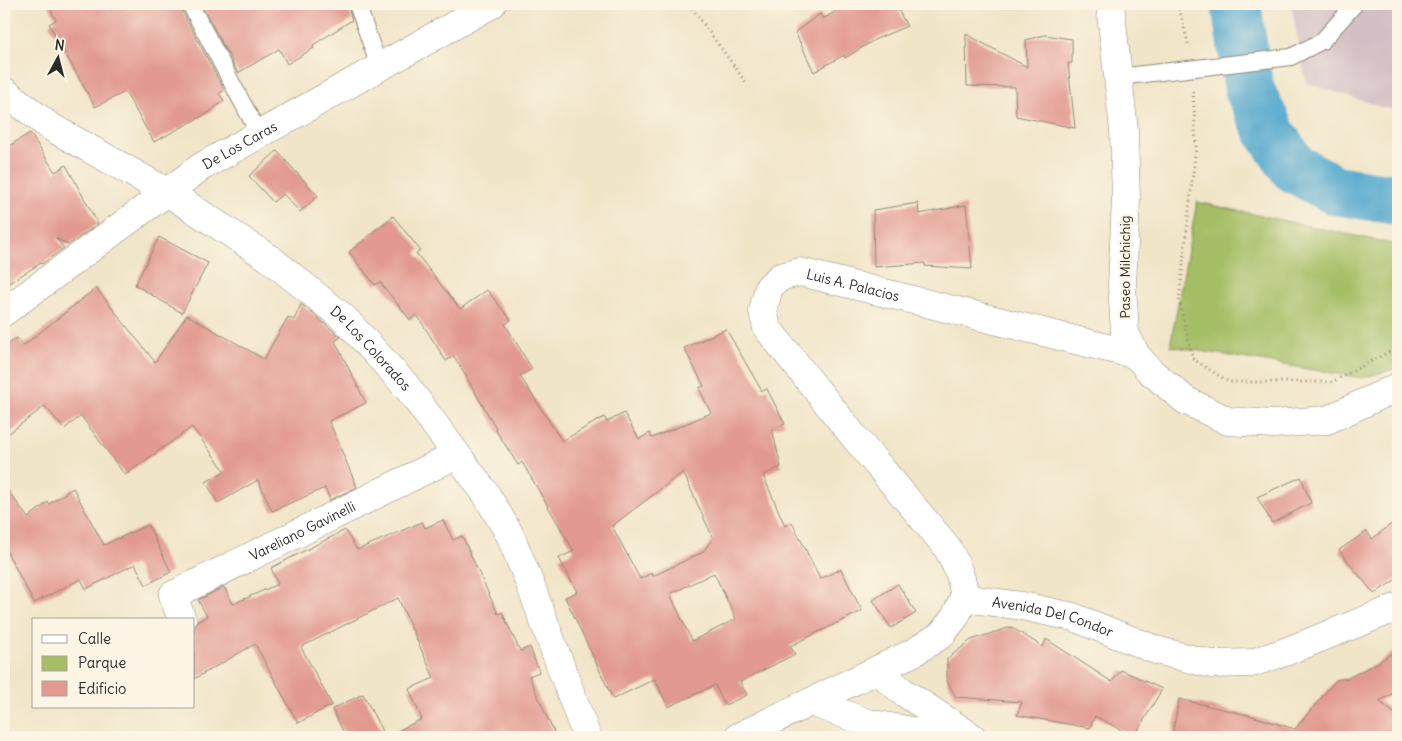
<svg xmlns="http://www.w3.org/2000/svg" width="1402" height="741" font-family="Delius,sans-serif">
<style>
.industrial{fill:#d2bec4}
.park{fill:#a4be65;stroke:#687448}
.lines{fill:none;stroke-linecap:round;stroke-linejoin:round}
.river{stroke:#51a7ce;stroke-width:50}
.building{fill:#e29a90;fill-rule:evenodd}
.lane-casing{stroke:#8e887a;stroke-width:18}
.street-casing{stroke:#8e887a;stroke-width:29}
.path{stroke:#8e887a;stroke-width:3;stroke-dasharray:1 4;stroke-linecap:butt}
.lane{stroke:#fff;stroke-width:16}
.street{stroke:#fff;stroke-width:28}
.labels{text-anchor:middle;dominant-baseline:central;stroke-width:5;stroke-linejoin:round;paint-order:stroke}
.street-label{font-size:14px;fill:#2b2b2b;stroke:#fcf5e5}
</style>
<rect width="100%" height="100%" fill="#fcf5e5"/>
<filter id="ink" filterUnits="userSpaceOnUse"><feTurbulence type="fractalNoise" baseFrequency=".02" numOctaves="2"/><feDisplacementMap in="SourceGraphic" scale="10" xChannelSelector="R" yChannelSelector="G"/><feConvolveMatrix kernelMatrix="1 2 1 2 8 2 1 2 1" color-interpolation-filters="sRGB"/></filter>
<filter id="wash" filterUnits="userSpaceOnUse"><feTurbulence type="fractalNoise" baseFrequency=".0096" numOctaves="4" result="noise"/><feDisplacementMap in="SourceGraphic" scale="20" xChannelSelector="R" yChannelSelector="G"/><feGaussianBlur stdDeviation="1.12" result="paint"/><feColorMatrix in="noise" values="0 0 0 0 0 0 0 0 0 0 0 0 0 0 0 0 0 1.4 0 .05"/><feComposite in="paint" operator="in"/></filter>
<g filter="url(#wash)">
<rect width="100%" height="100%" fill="#f1e5c8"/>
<!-- industrial -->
<path class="industrial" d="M1291,4H1398V112L1306,83Z"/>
<!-- park -->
<path class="park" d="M1197,202L1398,245V368L1362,378L1170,346Z"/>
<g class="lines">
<!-- river -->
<path class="river" d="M1236,4L1249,89L1271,134L1294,168L1335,190L1398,200"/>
</g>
<g id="blocks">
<!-- building -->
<path class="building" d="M48,4H180L181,9L224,90L219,94L224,100L210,112L154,142L125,92L95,107L49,24L56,20Z
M201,4H347L352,20L313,45L314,48L287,64L279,49L238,73Z
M848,4H895L907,26L876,39L845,58L844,55L814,72L795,32L820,14L823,19Z
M966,34L1027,67L1026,40L1045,35L1072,39V63H1068L1075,128L1016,116L1015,87L967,86Z
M30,133L55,172L66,165L98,224L68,245L56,238L64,248L42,264L41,263L4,286V149Z
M277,151L318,196L300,212L283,194L273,202L249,176Z
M918,203L919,214L966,205L972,269L925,266V263L874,267L873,210Z
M393,216L420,250L416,253L460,309L487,290L511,320L505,324L532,369L520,376L562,441L604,417L607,422L624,413L639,439L650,433L652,438L711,413L699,388L704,386L684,348L726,329L762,391L767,389L785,424L772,429L781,467L763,475L785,526L792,522L820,579L841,569L862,611L790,646L795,654L740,682L747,695L725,705L715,685L668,707L655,679L613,699L565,597L577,592L559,558L574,551L522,462L518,465L495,429L496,428L454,356L446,361L417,315L410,320L380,282L375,285L349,252ZM683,472L713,538L703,552L653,576L652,573L640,579L612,526ZM714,573L736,619L692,641L670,594Z
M159,237L208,263L182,313L135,285Z
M96,288L155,362L187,315L264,359L288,317L294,320L301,304L341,337L335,341L366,403L329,421L357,487L330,500L325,488L272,511L258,480L218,503L206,482L225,471L192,427L125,475L81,416L64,429L45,406L4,437V347L17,338L23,346Z
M1301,477L1311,503L1272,523L1257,497Z
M4,485L28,518L48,502L49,504L73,488L104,545L148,525L171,572L146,585L135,564L86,589L81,579L34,603L4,546Z
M1398,519V578L1374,594L1339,550L1367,531L1372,539Z
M443,520L453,540L462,536L498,614L502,612L520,651L530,647L539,672L529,676L556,737H508L504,728L484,737H385L422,719L409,689L434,678L398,598L301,647L332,705L298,723L255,644L194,679V630L197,622L207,616L198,600L224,587L233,604L278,584L271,568L345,530L357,550L422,522L425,528Z
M898,584L916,613L891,628L873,600Z
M1011,627L1043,647L1046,639L1112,682L1121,670L1162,689L1134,737L1095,716L1090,728L1017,715L1022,702L956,697L947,681V659L971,640Z
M1398,649V691L1379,701L1398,716V737H1172L1179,699L1252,716L1295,729L1336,680L1348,678L1379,662Z
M363,694L385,737H346L332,709Z"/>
</g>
</g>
<g filter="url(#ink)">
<use href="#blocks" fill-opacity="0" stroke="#8e887a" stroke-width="1"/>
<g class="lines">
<!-- lane casing -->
<g class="lane-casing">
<path id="lane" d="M190,4L259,134
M357,4L379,66
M1118,77L1291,57L1322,41L1355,4"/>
</g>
<!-- street casing -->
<g class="street-casing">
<g id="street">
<path d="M1110,4L1124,131L1126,200L1122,285L1125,333L1136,355L1149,370L1185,400L1228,421L1273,424L1327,420L1398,387"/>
<path id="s1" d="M4,91L49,126L167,192L269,258L345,319L407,387L486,494L510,535L530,584L587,737"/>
<path id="s2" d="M4,312L201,167L492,4"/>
<path id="s3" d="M964,598C964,579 955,563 947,547L856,439L767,328L763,311L769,287L780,277L800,272L1136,355"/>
<path id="s4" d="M182,620L173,595L456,455"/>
<path d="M877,670L903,692L972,737"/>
<path d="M811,702L868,723L945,737"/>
<path id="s5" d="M738,737L914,652L941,635L955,617L964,598L1022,606L1073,617L1156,650L1211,664L1252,663L1285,652L1398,607"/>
</g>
</g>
<!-- path -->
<path class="path" d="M689,4L747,84
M1178,4L1189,47
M1193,91L1196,146L1179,301L1193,359L1229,382H1332L1398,347"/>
<!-- lane -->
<use href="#lane" class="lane"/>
<!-- street -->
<use href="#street" class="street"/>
</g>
</g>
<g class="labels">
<!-- street labels -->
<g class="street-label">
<text stroke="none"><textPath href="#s2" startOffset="289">De Los Caras</textPath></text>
<text transform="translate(1125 267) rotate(-90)">Paseo Milchichig</text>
<text stroke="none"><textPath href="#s3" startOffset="470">Luis A. Palacios</textPath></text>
<text stroke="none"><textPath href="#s1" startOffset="450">De Los Colorados</textPath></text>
<text stroke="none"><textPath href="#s4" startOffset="171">Vareliano Gavinelli</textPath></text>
<text stroke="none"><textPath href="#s5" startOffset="362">Avenida Del Condor</textPath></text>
</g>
</g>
<!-- margin -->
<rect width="1402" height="741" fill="none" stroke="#fcf5e5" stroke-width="20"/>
<!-- legend -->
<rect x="32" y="618" width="162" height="90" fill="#fcf5e5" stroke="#a8a49b"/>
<rect x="42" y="635" width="25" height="8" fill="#ffffff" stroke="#a8a49b"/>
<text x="78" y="644" font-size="15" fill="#2b2b2b">Calle</text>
<rect x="42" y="656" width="25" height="15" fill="#a4be65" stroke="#a8a49b"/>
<text x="78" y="668" font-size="15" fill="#2b2b2b">Parque</text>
<rect x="42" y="681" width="25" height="15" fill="#e29a90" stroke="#a8a49b"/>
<text x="78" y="694" font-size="15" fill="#2b2b2b">Edificio</text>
<!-- north arrow -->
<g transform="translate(58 58) rotate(7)" stroke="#fcf5e5" stroke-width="4" paint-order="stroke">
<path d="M0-4L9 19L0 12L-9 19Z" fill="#2b2b2b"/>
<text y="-8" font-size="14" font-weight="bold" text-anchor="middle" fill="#2b2b2b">N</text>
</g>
</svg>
